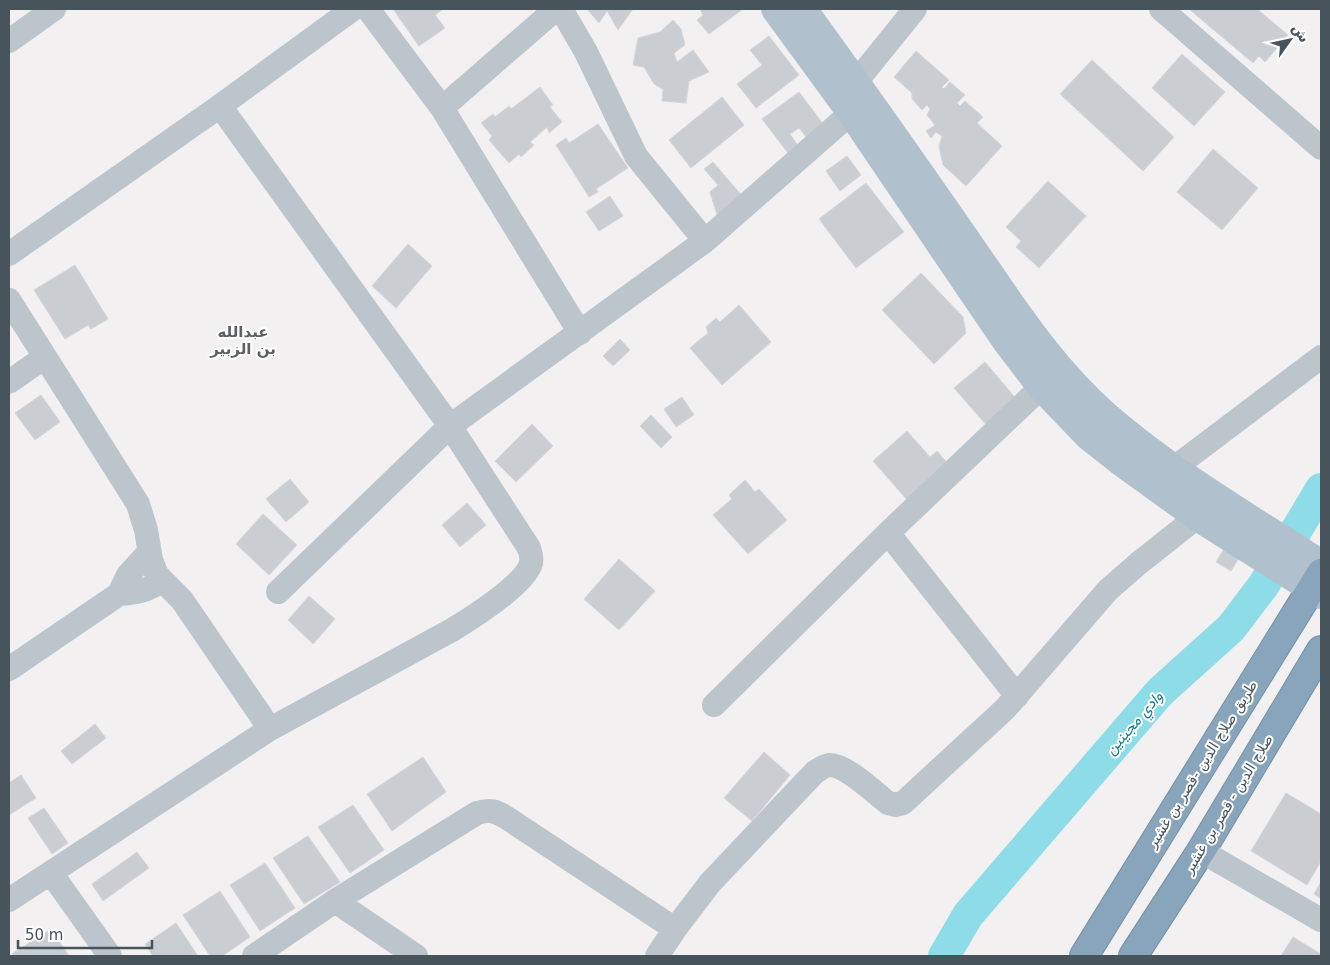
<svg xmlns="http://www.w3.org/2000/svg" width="1330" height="965" font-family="'DejaVu Sans',Vazirmatn,sans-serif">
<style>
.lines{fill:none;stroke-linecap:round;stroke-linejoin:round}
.river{stroke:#8fdce9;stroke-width:32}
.building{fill:#cacdd2;stroke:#d4d6db}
.highway-casing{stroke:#7490a8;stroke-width:30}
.minor{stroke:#bcc5cc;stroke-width:24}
.major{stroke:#b0c1cd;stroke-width:28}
.highway{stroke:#89a5bc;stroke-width:28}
.labels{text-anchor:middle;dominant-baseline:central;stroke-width:4;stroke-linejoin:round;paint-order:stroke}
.street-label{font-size:14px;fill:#48545c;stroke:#fff}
.neighbourhood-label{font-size:15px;font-weight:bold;fill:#5c6064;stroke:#fff}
.water-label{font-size:15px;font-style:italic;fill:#127d90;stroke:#fff}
</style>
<rect width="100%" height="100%" fill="#f2f0f0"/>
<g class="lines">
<!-- river -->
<path class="river" d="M944,956L968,915L1160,692L1231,628L1263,586L1321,489"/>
</g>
<!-- building -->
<path class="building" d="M393,9H443L435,15L445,28L419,46Z
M587,9H633L618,30L607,11L599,23Z
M700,9H743L709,34L697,20L703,15Z
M1189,9H1257L1288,35L1265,62L1259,56L1253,63Z
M673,20L681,29L685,45L674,53L677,62L693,50L709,72L689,81L686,103L662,101L663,89L654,84L644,67L633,65L638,38L660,32Z
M769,36L799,75L756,108L737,84L762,65L750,50Z
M916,51L949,80L942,87L944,89L950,82L965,95L957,103L960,106L965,101L983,117L977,123L1002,146L966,186L943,165L939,146L942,136L936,132L931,138L926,131L935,125L927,115L930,109L927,105L922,110L912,99V93L894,77Z
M1182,54L1225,92L1194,126L1152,88Z
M1092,60L1174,137L1143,171L1060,94Z
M540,87L553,105L550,107L562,122L549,133L547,127L530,142L534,145L521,157L519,154L509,163L489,140L492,136L481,123L493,114L495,117L509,106L511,109Z
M799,92L824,125L807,138L799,128L790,134L798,146L788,153L762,119Z
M722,97L744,125L691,168L669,140Z
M598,124L628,168L596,189L598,192L589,197L556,145L566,138L569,143Z
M1213,149L1258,188L1222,230L1177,192Z
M847,156L861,175L840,191L826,171Z
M713,162L743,197L718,218L710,192L718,185L704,169Z
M1048,181L1086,216L1039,268L1016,247L1021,241L1006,227Z
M866,183L904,232L856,268L819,219Z
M610,196L623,216L599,231L586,212Z
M408,244L432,266L396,308L372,286Z
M75,265L108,319L91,329L88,325L65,339L34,290Z
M921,273L963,317L966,333L934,364L882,310Z
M739,305L771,342L722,385L690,348L708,333L706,327L716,318L720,322Z
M620,339L630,350L613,366L603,356Z
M985,362L1019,402L989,428L954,388Z
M41,395L60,422L35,440L15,413Z
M682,397L694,415L676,427L664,409Z
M651,415L672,437L661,448L640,426Z
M532,424L553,446L516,482L495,461Z
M907,431L930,457L937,451L949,465L908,501L873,461Z
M290,479L309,502L286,522L266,499Z
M745,480L755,492L759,489L787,520L748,554L713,515L732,499L729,495Z
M467,503L486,525L460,547L442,525Z
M263,514L297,545L269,575L236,544Z
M1224,549L1239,558L1231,571L1216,562Z
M619,559L655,591L619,630L584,599Z
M309,596L335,619L313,644L288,620Z
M95,724L106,738L72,764L61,751Z
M764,752L790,775L752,821L724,798Z
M423,757L446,792L392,831L367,794Z
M21,775L36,798L9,815V783Z
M1286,793L1321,814V861L1307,885L1251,851Z
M353,805L384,850L350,873L318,827Z
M44,808L68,843L52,854L28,818Z
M308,836L340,882L304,904L273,858Z
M137,852L149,868L103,901L92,884Z
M265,863L295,908L260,931L230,885Z
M1321,882V899L1314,894Z
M220,891L250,937L222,956H210L183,915Z
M176,923L198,956H153L145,944Z
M51,929L69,956H13L12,954L29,943L27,940L38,933L41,936Z
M1293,937L1321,954V956H1281Z"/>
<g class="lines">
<!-- highway casing -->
<g class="highway-casing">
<path id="highway" d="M1084,956L1321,573
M1133,956L1201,851L1321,650"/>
</g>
<!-- minor -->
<path class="minor" d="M368,9L442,108L580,333
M561,9L586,52L636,156L705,241
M1161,9L1321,148
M9,41L54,9
M856,82L915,9
M442,108L556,9
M9,254L220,106L353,9
M9,300L138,504L146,530L151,560L157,575L182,600L270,729
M9,382L45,357
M1174,468L1321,357
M888,533L1017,696
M278,592L450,426L705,241L851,113
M119,594L128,575L149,552
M9,669L119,594C136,593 148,591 162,580
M714,705L888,533L1055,374
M1201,851L1321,920
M51,873L110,956
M9,900L270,729L452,630C470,619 526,584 531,563C532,558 531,554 529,548L450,426L220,106
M335,901L416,956
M254,956L335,901L477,813C490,809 496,811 507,818L675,929
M657,956L675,929L710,883L815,772C820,769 824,766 829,765C845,764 875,793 888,803L895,805L903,803L1005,709L1108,590L1139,563L1197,517"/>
<!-- major -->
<path class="major" d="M775,9L851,113L1005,340L1041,387L1088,436L1122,463L1197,517L1321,595
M803,9C859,86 914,164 968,242C1011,304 1051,368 1108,417C1174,474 1249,517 1321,564"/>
<!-- highway -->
<use href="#highway" class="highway"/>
</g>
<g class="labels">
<!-- street labels -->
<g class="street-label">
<text transform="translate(1202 764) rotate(-58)">طريق صلاح الدين -قصر بن غشير</text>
<text transform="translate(1228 804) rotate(-59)">صلاح الدين - قصر بن غشير</text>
</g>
<!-- neighbourhood labels -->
<g class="neighbourhood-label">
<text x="243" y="332">عبدالله<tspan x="243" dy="17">بن الزبير</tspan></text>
</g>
<!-- water labels -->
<g class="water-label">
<text transform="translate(1134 723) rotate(-49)">وادي مجينين</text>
</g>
</g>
<!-- border -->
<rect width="1330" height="965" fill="none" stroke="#48545c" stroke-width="20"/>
<!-- north arrow -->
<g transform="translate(1290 40) rotate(57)" stroke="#ffffff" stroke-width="4" paint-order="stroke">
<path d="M0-4L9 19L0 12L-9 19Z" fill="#48545c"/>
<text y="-8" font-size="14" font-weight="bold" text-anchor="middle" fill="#48545c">ش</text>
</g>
<!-- scale -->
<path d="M18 940v8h134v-8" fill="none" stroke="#48545c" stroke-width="2.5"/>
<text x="25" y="940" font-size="15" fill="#48545c" stroke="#ffffff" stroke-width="4" paint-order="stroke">50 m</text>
</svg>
